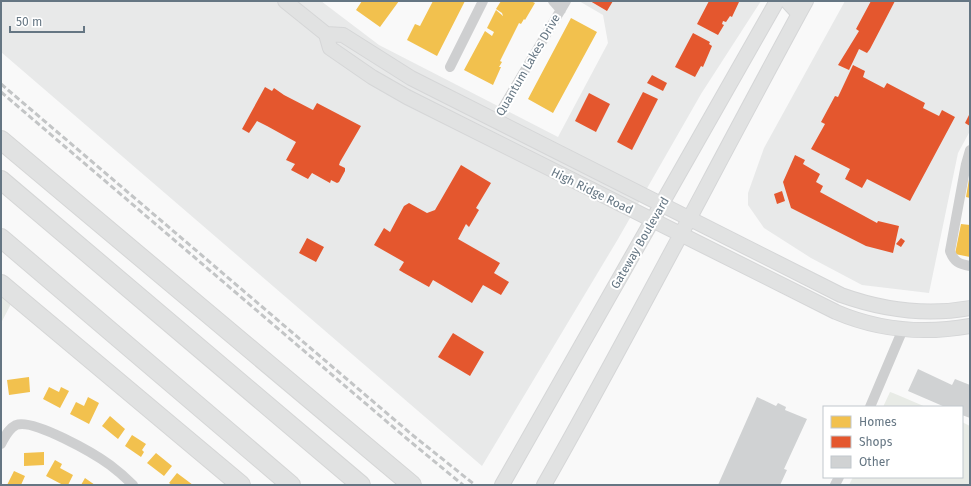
<svg xmlns="http://www.w3.org/2000/svg" width="971" height="486" font-family="'Fira Sans',sans-serif">
<style>
.built{fill:#e8e9e9}
.green{fill:#e8ebe6}
.homes{fill:#f2c14e}
.shops{fill:#e4572e}
.building{fill:#d0d2d3}
.lines{fill:none;stroke-linecap:round;stroke-linejoin:round}
.secondary-casing{stroke:#d5d6d7;stroke-width:16}
.highway-casing{stroke:#d5d6d6;stroke-width:20}
.street{stroke:#cecfd0;stroke-width:10}
.secondary{stroke:#e1e2e2;stroke-width:14}
.highway{stroke:#e1e2e2;stroke-width:18}
.rail{stroke:#c3c5c6;stroke-width:3;stroke-dasharray:6 3;stroke-linecap:butt}
.labels{text-anchor:middle;dominant-baseline:central;stroke-width:4;stroke-linejoin:round;paint-order:stroke}
.street-label{font-size:12px;fill:#657683;stroke:#fff}
</style>
<rect width="100%" height="100%" fill="#f9f9f9"/>
<!-- built -->
<path class="built" d="M1,1H321L379,45L558,137L608,43L603,15L579,1H761L701,94L618,239L482,466L1,52Z
M845,1H970V131L958,153L929,293L862,285L811,258L764,228L748,205V193L764,148Z"/>
<!-- green -->
<path class="green" d="M1,296L11,304L1,323Z
M890,392L893,393L926,407H883Z
M962,422L970,426V485H849L853,477H962Z"/>
<!-- homes -->
<path class="homes" d="M362,1H399L380,27L356,10Z
M433,1H465L437,56L407,40L415,24L420,26Z
M501,1H531L535,3L525,20L524,19L521,24L519,23L500,61L502,62L499,67H501L493,85L464,70L485,31L492,36L494,32L487,28L496,10L503,16L502,13L496,9Z
M571,18L597,32L553,113L528,99Z
M969,179H970V198L966,197Z
M961,224L970,225V257L955,254Z
M29,377L30,392L9,395L7,380Z
M49,387L59,392L61,387L69,391L60,408L43,399Z
M88,397L99,403L89,424L70,414L76,402L84,406Z
M110,416L125,429L118,439L102,426Z
M132,435L146,444L142,450L144,452L141,457L125,446Z
M44,452V465L24,466V453Z
M156,453L172,466L164,476L147,463Z
M55,460L62,464L60,468L73,475L68,485H63L46,476Z
M14,471L25,476L21,485H7Z
M177,473L193,485H172L169,483Z
M85,478L95,485H81Z"/>
<!-- shops -->
<path class="shops" d="M590,1H613L607,11Z
M709,1L739,2L732,17L730,16L726,22L723,21L722,24L724,25L718,35L697,24Z
M871,1H895L870,49L867,53L859,49L849,70L838,65L859,31L856,29Z
M693,33L710,42L709,44L712,46L703,67L701,66L695,77L675,67Z
M853,65L865,71L863,77L884,88L887,83L925,103L923,108L939,116L942,110L955,117L910,201L867,179L862,188L845,179L850,169L811,149L825,124L821,122L835,96L838,97Z
M652,75L667,83L663,91L647,83Z
M265,87L272,91L274,88L284,95L313,110L317,103L361,126L340,162L339,165L345,168V171L339,182L337,183L331,180L330,183L312,173L308,179L291,170L295,164L286,160L296,142L267,126L257,121L249,133L242,129Z
M643,92L658,99L632,150L617,142Z
M589,93L610,104L596,132L575,121Z
M969,115H970V126L965,123Z
M795,155L805,160L803,164L820,174L816,182L823,186L820,192L877,223L878,221L899,226L893,253L866,246L791,208L783,182Z
M461,165L491,183L476,208L479,210L469,227L466,224L458,239L500,263L494,273L509,282L501,295L483,285L472,303L433,280L429,287L404,273L399,270L404,262L374,245L384,228L390,232L404,206L409,203L427,213L435,210Z
M782,191L785,201L777,204L774,194Z
M307,238L324,247L316,262L299,253Z
M901,238L905,241L901,247L896,244Z
M453,333L484,352L470,376L438,357Z"/>
<!-- building -->
<path class="building" d="M918,369L952,385L955,379L970,385V418L962,415V407H945L908,391Z
M757,397L776,406L778,403L786,407L785,410L807,419L784,469L787,470L781,483L780,485H718Z"/>
<g class="lines">
<!-- secondary casing -->
<g class="secondary-casing">
<path id="secondary" d="M285,1L326,34L330,48L372,77L407,97L836,312C878,330 925,334 970,326
M787,1L799,14
M326,34L343,35L411,78L841,295C883,310 926,316 970,308
M502,485L777,1
M544,485C635,325 718,162 806,1"/>
</g>
<!-- highway casing -->
<g class="highway-casing">
<path id="highway" d="M1,140L412,485
M1,180L361,485
M1,238L291,485
M1,284L241,485"/>
</g>
<!-- street -->
<path class="street" d="M553,1L561,10
M450,67L483,1
M495,121L566,1
M970,150L966,164L950,251C954,262 959,264 970,266
M870,407L903,329
M1,444C5,437 8,429 16,425C33,418 95,454 110,465C118,471 126,478 133,485
M835,485L839,477"/>
<!-- secondary -->
<use href="#secondary" class="secondary"/>
<!-- highway -->
<use href="#highway" class="highway"/>
<!-- rail -->
<path class="rail" d="M1,84L410,433L475,485
M1,92L406,438L463,485"/>
</g>
<g class="labels">
<!-- street labels -->
<g class="street-label">
<text transform="translate(528 65) rotate(-60)">Quantum Lakes Drive</text>
<text transform="translate(592 191) rotate(26)">High Ridge Road</text>
<text transform="translate(640 243) rotate(-60)">Gateway Boulevard</text>
</g>
</g>
<!-- border -->
<rect width="971" height="486" fill="none" stroke="#657683" stroke-width="4"/>
<!-- legend -->
<rect x="823" y="406" width="140" height="72" fill="#ffffff" stroke="#c1c8cd"/>
<rect x="831" y="416" width="20" height="12" fill="#f2c14e" stroke="#c1c8cd"/>
<text x="859" y="426" font-size="12" fill="#657683">Homes</text>
<rect x="831" y="436" width="20" height="12" fill="#e4572e" stroke="#c1c8cd"/>
<text x="859" y="446" font-size="12" fill="#657683">Shops</text>
<rect x="831" y="456" width="20" height="12" fill="#d0d2d3" stroke="#c1c8cd"/>
<text x="859" y="466" font-size="12" fill="#657683">Other</text>
<!-- scale -->
<path d="M10 26v6h74v-6" fill="none" stroke="#657683" stroke-width="2"/>
<text x="16" y="26" font-size="12" fill="#657683" stroke="#ffffff" stroke-width="3" paint-order="stroke">50 m</text>
</svg>
